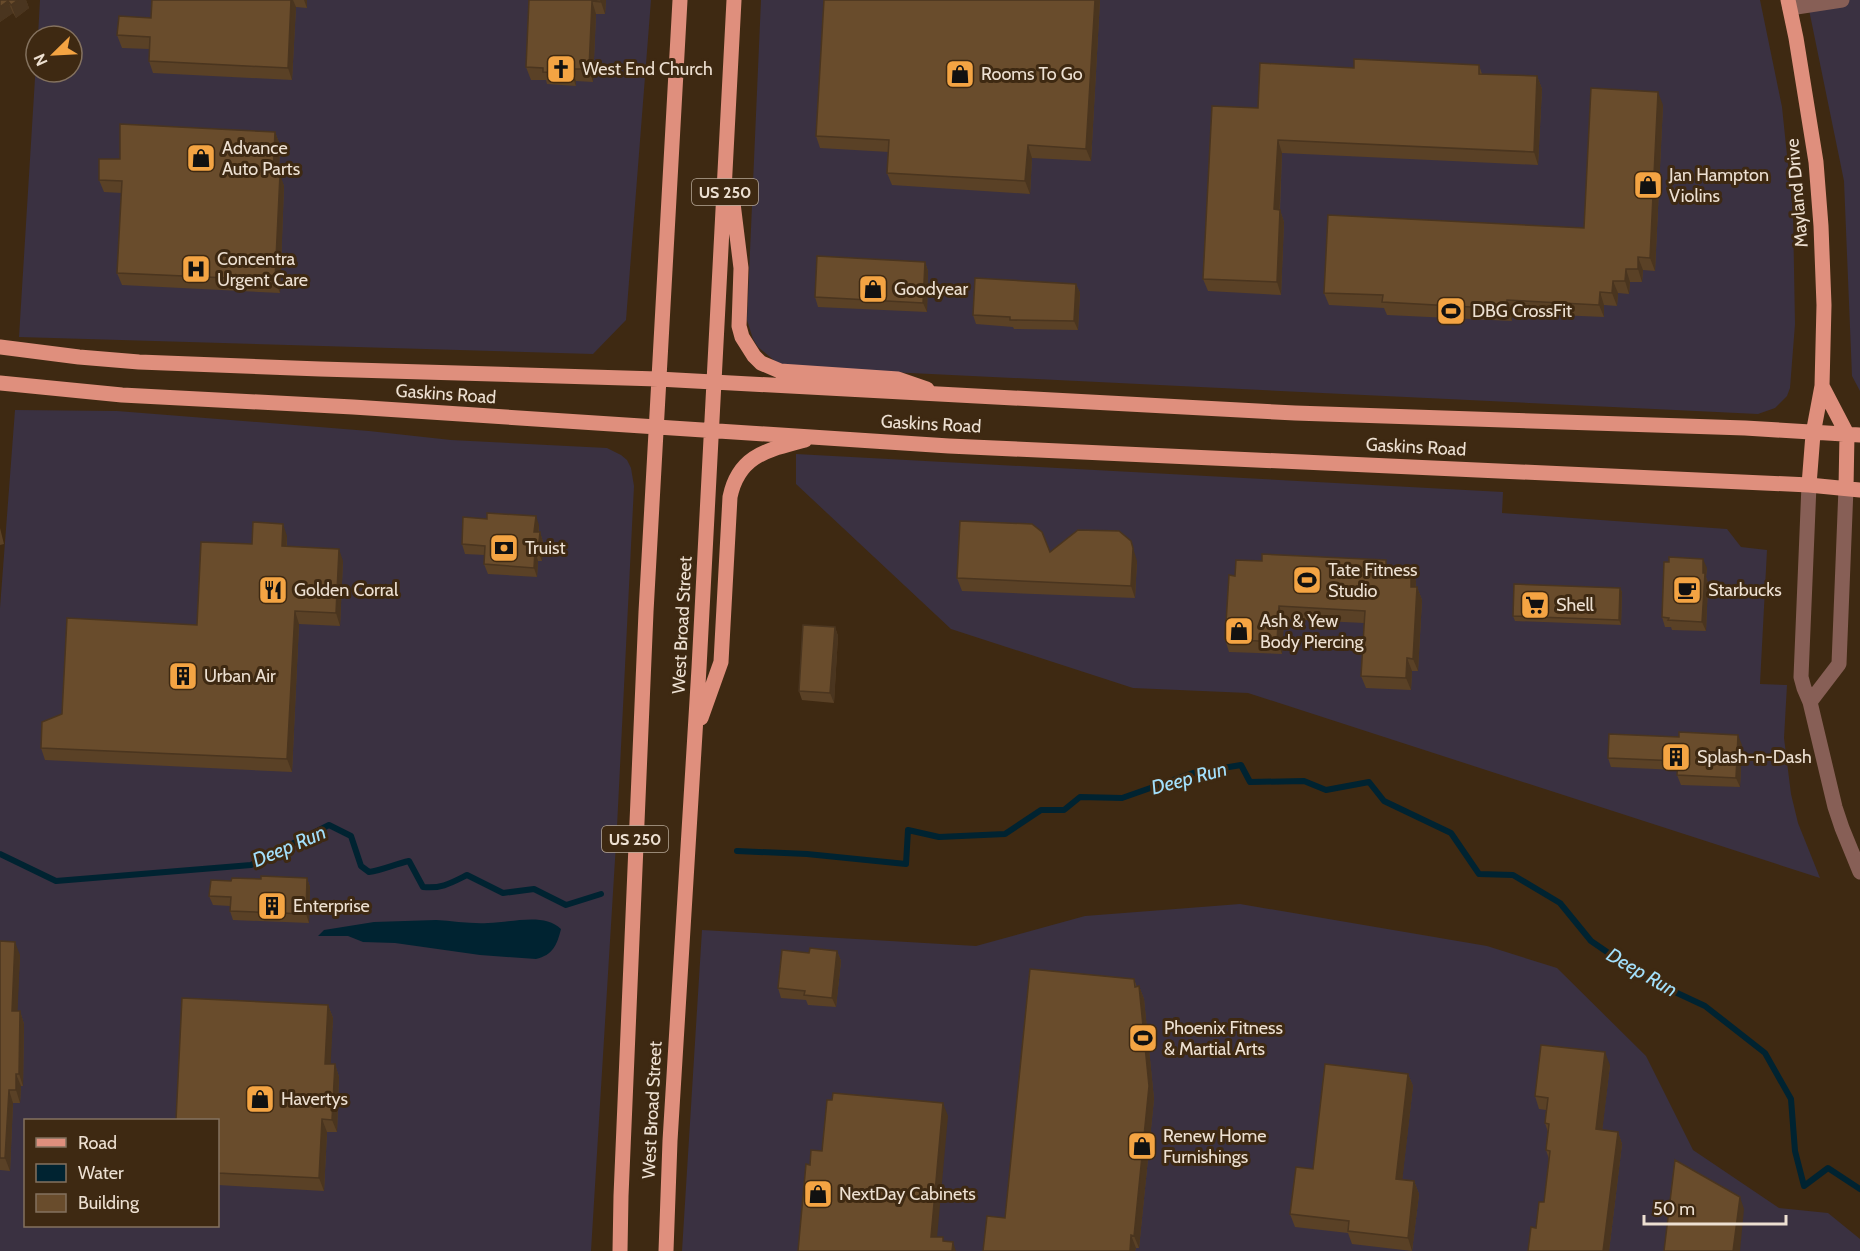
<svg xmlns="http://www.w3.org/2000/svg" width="1860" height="1251" font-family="Cabin,sans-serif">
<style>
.commercial{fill:#3a3141;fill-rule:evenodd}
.water{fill:#002331}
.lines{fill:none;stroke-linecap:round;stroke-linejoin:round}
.stream{stroke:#002331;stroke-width:6}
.minor{stroke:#875f56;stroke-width:15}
.major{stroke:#df8f7d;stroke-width:15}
.wall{fill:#5a4126}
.shaded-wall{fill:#4a351f}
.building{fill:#694c2c;stroke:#4a351f;stroke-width:1.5}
.labels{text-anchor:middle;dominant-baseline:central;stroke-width:6;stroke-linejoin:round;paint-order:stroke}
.shield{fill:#3e2912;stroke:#b8a998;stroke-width:1.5}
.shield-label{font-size:16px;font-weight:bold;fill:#ede0d2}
.poi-label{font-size:18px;fill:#ede0d2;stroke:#3e2912;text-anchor:start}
.street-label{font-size:18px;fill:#ede0d2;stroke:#3e2912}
.water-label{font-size:20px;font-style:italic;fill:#a3e0fc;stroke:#3e2912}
</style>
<rect width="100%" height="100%" fill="#3e2912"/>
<!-- commercial -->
<path class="commercial" d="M40,0H651L626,320L593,354L19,337L36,62V72H72V36H38Z
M761,0H1760L1782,107L1793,213L1795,324L1790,388L1787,396L1775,408L1758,414L787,367L776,362L758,347L753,339L747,320Z
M1807,0H1860V391L1852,376L1844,181Z
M15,410L117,411L369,431L451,440L607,448L621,455L627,460L631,468L634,486L617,827L591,1251H0V608ZM26,1120H218V1226H26Z
M796,454L1503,492L1502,513L1727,529L1741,547L1767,550L1760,684L1787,685L1784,738L1791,794L1798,823L1820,878L1248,693L1133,688L951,629L796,484Z
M1240,904L1487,946L1557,968L1646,1056L1693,1150L1779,1208L1828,1213L1860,1239V1251H682L702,930L976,946L1085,916Z"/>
<!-- water -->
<path class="water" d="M436,920C453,921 471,924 488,923C510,923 544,912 561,929C557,945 553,955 536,959L480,955L395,943L363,942L348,936H318L324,930L374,922Z"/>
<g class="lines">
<!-- stream -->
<path class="stream" d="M737,851L807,854L906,864L908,830L939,837L1005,834L1041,810H1064L1080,797L1122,798L1193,773L1241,765L1250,782L1304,781L1326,790L1369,782L1384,801L1451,833L1479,874L1513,875L1560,903L1591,941L1645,978L1705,1006L1765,1053L1791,1099L1795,1151L1804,1186L1828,1168L1860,1189
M0,854L56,881L251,865L329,825L351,836L361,866L369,872C383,870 395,864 409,861L423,887C441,889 451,883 467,875L503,893L534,889L566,905L601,894"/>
<!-- minor -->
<path class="minor" d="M1790,8L1842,0
M1809,485L1801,677L1804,688L1810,702L1835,807L1842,828L1860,872
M1810,702L1839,664L1846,488"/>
<!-- major -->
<path class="major" d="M1788,0L1796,38L1816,162L1821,226L1824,305L1822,386L1813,434L1809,485
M732,195L741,268L739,326L742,337L754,356L761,363L780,371L898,379L927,389
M0,347L79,357L139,362L320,369L658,379L1295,413L1745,428L1860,435
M0,383L122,395L353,407L949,446L1809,485L1860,490
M1822,386L1847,434L1846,488
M701,718L721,662L730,497C739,454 769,450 805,440
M620,1251L621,1196L646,612L680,0
M666,1251L670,1141L699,668L734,0"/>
</g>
<!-- wall -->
<path class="wall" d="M0,0H26L29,8L16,18L13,13L0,22Z
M152,0H307V8L296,7L292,80L153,73L149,61V49L122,48L117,35L151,18Z
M529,0H606L605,14H596L593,82L576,81V86L547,84L546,80H531L526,67Z
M824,0H1100L1091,161L1032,158L1030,194L892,185L887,173L889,152L820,148L816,136Z
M1479,65L1482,74L1537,76L1542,89L1538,165L1282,153L1280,210L1284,222L1281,295L1208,291L1203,279L1258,108L1354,68Z
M1663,105L1655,271L1643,270L1642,282H1630L1629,294L1618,293L1617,306L1604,305V317L1512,313V321L1387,315L1384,308L1329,305L1324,293L1584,228Z
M275,132L280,145L279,174L284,186L280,293L122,285L117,273L122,193L104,192L99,180L120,159Z
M925,262L928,271L927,312L818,307L815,297Z
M1076,284L1080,293L1078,330L1014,329L1013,327L976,324L973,315Z
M539,525V532H540L543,542L542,561H538L537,577L488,574L484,564L485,555L465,554L462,544Z
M0,528L4,544L0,545Z
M287,536V546L343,561L340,626L299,624L292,772L45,760L41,748L62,714L197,625L252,544Z
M1050,552L1137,561L1135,598L962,591L957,578Z
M1388,567L1411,568L1416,581V587H1417L1422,600L1418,671H1412L1411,690L1366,688L1361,676L1364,623L1284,619L1282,654L1229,652L1225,639L1235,576Z
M1707,568L1706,577L1708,583L1706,631L1672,630L1671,627H1665L1662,617Z
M1620,588L1622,592L1621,625L1515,621L1513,616Z
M835,627L838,636L834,703L802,700L799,691Z
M1679,737L1742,745L1740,787L1681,785L1677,775V770L1611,767L1608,758Z
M307,878L310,887L309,923L233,920L230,911V906L213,905L209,896L231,881Z
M0,941L20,955L17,1011H20L24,1024L23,1086H21L20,1103H13L10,1171L0,1170Z
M837,951L841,961L836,1007L808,1005L806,1000L781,998L778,988L809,953Z
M1134,979L1137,987L1139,986L1144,999L1154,1099L1139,1248H1136L1135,1251H983L1005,1218Z
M328,1005L333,1018L330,1064H335L339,1077L337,1132H327L324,1191L218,1185V1120Z
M1610,1065L1602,1130L1618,1132L1622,1144L1609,1251H1528L1544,1202L1549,1159L1546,1150L1548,1132L1545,1123L1546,1110L1539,1109L1535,1096Z
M1408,1074L1413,1086L1402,1180L1414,1181L1419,1194L1412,1251L1352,1244L1348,1233L1295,1227L1290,1214L1313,1169Z"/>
<!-- shaded-wall -->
<path class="shaded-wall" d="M18,0H26L29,8L16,18L11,5Z
M291,0H293L296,7L292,80L288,68Z
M304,0H307V8Z
M601,0H606L605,14L601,2Z
M1095,0H1100L1091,161L1086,149Z
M8,1L13,13L0,22V7Z
M592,1L596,14L593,82L589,69Z
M572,69L576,81V86L571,73Z
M1537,76L1542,89L1538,165L1534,152Z
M1658,92L1663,105L1655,271L1650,258Z
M275,132L280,145L278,185L273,173Z
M1278,140L1282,153L1279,222L1274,209Z
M1028,145L1032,158L1030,194L1025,181Z
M280,174L284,186L280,293L275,280Z
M1280,210L1284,222L1281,295L1277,282Z
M1638,257L1643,270L1642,282L1638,269Z
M925,262L928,271L927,312L923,303Z
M1626,269L1630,282L1629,294L1625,281Z
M1613,281L1618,293L1617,306L1612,293Z
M1076,284L1080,293L1078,330L1074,321Z
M1600,292L1604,305V317L1599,305Z
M1507,300L1512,313V321L1507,309Z
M536,516L539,525L538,542L534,532Z
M283,524L287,536L286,559L282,546Z
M540,532L543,542L542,561L538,551Z
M1131,541L1137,561L1135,598L1131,586Z
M339,549L343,561L340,626L336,613Z
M535,551L538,561L537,577L534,568Z
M1703,559L1707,568L1706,577L1708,583L1706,631L1702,622Z
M1411,568L1416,581L1415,600L1411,587Z
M1417,587L1422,600L1418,671L1413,659Z
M1620,588L1622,592L1621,625L1619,620Z
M1279,606L1284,619L1282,654L1277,642Z
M295,611L299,624L292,772L287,759Z
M835,627L838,636L834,703L830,693Z
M1407,658L1412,671L1411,690L1406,678Z
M1738,735L1742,745L1740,787L1736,778Z
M307,878L310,887L309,923L306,914Z
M15,942L20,955L17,1023L12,1011Z
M837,951L841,961L836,1007L832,998Z
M1139,986L1144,999L1154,1099L1139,1248L1134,1236Z
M328,1005L333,1018L330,1077L325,1064Z
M20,1011L24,1024L23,1086L19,1074Z
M1605,1052L1610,1065L1601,1141L1596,1129Z
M335,1064L339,1077L337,1132L332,1120Z
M16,1074L21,1086L20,1103L16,1090Z
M1408,1074L1413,1086L1401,1191L1396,1179Z
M9,1090L13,1103L10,1171L5,1158Z
M943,1103L948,1116L936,1249L931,1237Z
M322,1119L327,1132L324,1191L319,1178Z
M1618,1132L1622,1144L1609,1251H1603Z
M1414,1181L1419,1194L1412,1251L1408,1238Z
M1740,1197L1744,1209L1740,1251H1733Z
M1131,1235L1136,1248L1135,1251H1130Z
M953,1242L956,1251H952Z"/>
<!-- building -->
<path class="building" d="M0,0H18L11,5L8,1L0,7Z
M152,0H291L288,68L149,61L150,37L117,35L119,16L151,18Z
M529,0H601V2L592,1L589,69H572L571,73L543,72V68L526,67Z
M824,0H1095L1086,149L1028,145L1025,181L887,173L889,140L816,136Z
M1354,59L1479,65V74L1537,76L1534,152L1278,140L1274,209L1280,210L1277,282L1203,279L1212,106L1258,108L1260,63L1354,68Z
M1591,88L1658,92L1650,258L1638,257V269H1626L1625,281H1613L1612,293L1600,292L1599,305L1507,300V309L1382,302L1383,295L1324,293L1328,215L1584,228Z
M120,124L275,132L273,173L280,174L275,280L117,273L122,181L99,180V159H120Z
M817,256L925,262L923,303L815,297Z
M975,278L1076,284L1074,321L1010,320V317L973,315Z
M487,513L536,516L534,532H540L538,551H535L534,568L484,564L485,546L462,544L463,517L487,519Z
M960,521L1032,524L1042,532L1050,552L1078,530L1119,531L1131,541L1133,548L1131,586L957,578Z
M253,522L283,524L282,546L339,549L336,613L295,611L287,759L41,748L42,722L62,714L67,618L197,625L201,542L252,544Z
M1262,554L1386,560V567L1411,568V587H1417L1413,659L1407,658L1406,678L1361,676L1365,611L1279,606L1277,642L1225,639L1229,575L1235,576L1236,560L1262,561Z
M1669,557L1703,559V573H1705L1702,622L1668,620L1669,618L1662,617L1664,562H1669Z
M1514,584L1620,588L1619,620L1513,616Z
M803,625L835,627L830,693L799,691Z
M1679,732L1738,735L1736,778L1677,775L1678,761L1608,758L1609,734L1679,737Z
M261,876L307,878L306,914L230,911L231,897L209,896L211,880L231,881L232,878L261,879Z
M0,941L15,942L12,1011H20L19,1074H16V1090H9L5,1158H0Z
M810,948L837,951L832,998L804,995L805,991L778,988L782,950L809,953Z
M1030,969L1134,979L1135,987L1139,986L1149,1086L1134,1236L1131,1235L1130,1251H983L987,1216L1005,1218Z
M182,998L328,1005L325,1064H335L332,1120L322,1119L319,1178L218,1173V1120H176Z
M1541,1045L1605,1052L1596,1129L1618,1132L1603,1251H1528L1531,1227L1536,1228L1539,1202H1544L1550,1151L1546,1150L1549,1124L1545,1123L1548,1098L1535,1096Z
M1325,1064L1408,1074L1396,1179L1414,1181L1408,1238L1348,1231L1349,1221L1290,1214L1296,1167L1313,1169Z
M833,1093L943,1103L931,1237H943V1241L953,1242L952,1251H798L806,1164L810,1165L811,1150L822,1151L827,1100H832Z
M1675,1160L1740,1197L1733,1251H1664Z"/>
<!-- icons -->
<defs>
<g id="church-square" transform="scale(1.5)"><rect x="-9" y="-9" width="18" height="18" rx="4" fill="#f4a443" stroke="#3e2912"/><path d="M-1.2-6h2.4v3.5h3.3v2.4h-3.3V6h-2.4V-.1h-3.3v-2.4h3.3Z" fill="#111"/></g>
<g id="shop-square" transform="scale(1.5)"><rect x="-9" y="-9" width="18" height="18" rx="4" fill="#f4a443" stroke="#3e2912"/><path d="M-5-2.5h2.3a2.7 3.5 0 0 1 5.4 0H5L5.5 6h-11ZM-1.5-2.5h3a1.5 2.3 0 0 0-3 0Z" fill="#111"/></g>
<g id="hospital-square" transform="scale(1.5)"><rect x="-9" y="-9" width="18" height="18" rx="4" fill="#f4a443" stroke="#3e2912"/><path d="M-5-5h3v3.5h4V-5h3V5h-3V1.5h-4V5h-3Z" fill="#111"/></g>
<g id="stadium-square" transform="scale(1.5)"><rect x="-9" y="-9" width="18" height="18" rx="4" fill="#f4a443" stroke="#3e2912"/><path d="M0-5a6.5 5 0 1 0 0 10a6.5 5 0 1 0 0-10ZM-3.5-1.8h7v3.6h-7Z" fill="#111"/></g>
<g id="bank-square" transform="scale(1.5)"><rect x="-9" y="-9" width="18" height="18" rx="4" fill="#f4a443" stroke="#3e2912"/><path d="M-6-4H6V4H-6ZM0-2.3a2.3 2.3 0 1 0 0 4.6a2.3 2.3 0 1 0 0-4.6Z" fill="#111"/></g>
<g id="restaurant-square" transform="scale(1.5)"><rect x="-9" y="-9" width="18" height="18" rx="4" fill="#f4a443" stroke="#3e2912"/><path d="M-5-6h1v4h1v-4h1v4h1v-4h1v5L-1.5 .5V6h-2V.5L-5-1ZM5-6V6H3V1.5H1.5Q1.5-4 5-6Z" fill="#111"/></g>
<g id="cafe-square" transform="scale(1.5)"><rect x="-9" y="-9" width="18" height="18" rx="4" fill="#f4a443" stroke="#3e2912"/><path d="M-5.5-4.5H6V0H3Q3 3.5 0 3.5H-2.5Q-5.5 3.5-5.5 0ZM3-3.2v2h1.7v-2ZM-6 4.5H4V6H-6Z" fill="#111"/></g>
<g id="supermarket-square" transform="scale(1.5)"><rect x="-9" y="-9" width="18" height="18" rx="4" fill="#f4a443" stroke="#3e2912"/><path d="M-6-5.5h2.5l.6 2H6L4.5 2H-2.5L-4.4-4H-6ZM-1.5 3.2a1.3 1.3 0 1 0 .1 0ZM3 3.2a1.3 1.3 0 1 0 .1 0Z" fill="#111"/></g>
<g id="building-square" transform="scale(1.5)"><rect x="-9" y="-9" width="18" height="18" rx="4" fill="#f4a443" stroke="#3e2912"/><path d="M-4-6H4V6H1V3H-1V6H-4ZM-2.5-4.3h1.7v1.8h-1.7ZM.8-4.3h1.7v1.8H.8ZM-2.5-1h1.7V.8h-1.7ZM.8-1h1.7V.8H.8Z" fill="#111"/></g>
</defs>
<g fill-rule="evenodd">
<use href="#church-square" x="561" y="69"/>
<use href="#shop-square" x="960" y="74"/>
<use href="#shop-square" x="201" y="158"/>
<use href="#shop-square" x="1648" y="185"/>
<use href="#hospital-square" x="196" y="269"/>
<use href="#shop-square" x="873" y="289"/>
<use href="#stadium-square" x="1451" y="311"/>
<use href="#bank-square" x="504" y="548"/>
<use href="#stadium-square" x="1307" y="580"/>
<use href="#restaurant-square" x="273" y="590"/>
<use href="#cafe-square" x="1687" y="590"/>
<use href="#supermarket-square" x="1535" y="605"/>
<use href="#shop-square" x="1239" y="631"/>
<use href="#building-square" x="183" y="676"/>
<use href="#building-square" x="1676" y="757"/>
<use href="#building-square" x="272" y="906"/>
<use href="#stadium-square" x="1143" y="1038"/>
<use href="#shop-square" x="260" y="1099"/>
<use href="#shop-square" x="1142" y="1146"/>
<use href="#shop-square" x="818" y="1194"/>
</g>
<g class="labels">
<!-- shield labels -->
<g class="shield">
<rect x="692" y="179" width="66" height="26" rx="4.5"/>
<rect x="602" y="826" width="66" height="26" rx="4.5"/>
</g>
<g class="shield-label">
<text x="725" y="192">US 250</text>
<text x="635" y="839">US 250</text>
</g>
<!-- poi labels -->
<g class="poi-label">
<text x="582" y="69">West End Church</text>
<text x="981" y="74">Rooms To Go</text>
<text x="222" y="148">Advance<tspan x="222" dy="21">Auto Parts</tspan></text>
<text x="1669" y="175">Jan Hampton<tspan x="1669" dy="21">Violins</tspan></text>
<text x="217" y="259">Concentra<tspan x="217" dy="21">Urgent Care</tspan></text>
<text x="894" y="289">Goodyear</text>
<text x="1472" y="311">DBG CrossFit</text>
<text x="525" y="548">Truist</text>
<text x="1328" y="570">Tate Fitness<tspan x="1328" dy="21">Studio</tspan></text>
<text x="294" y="590">Golden Corral</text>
<text x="1708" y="590">Starbucks</text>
<text x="1556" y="605">Shell</text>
<text x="1260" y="621">Ash &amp; Yew<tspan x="1260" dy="21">Body Piercing</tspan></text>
<text x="204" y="676">Urban Air</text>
<text x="1697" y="757">Splash-n-Dash</text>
<text x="293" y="906">Enterprise</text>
<text x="1164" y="1028">Phoenix Fitness<tspan x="1164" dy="21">&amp; Martial Arts</tspan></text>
<text x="281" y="1099">Havertys</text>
<text x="1163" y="1136">Renew Home<tspan x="1163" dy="21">Furnishings</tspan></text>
<text x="839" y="1194">NextDay Cabinets</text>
</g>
<!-- street labels -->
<g class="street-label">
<text transform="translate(1797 193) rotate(-95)">Mayland Drive</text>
<text transform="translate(446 394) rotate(4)">Gaskins Road</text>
<text transform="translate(931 424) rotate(3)">Gaskins Road</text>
<text transform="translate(1416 447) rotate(3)">Gaskins Road</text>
<text transform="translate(682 625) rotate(-87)">West Broad Street</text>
<text transform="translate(652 1110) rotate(-87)">West Broad Street</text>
</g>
<!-- water labels -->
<g class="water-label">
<text transform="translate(1189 778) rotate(-15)">Deep Run</text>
<text transform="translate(289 846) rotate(-23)">Deep Run</text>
<text transform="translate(1642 972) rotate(30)">Deep Run</text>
</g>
</g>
<!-- legend -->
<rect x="24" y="1119" width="195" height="108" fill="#3e2912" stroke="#84725f" stroke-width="1.5"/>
<rect x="36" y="1138" width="30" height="9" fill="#df8f7d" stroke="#84725f" stroke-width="1.5"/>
<text x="78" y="1149" font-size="18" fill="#ede0d2">Road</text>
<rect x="36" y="1164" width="30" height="18" fill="#002331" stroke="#84725f" stroke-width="1.5"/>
<text x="78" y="1179" font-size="18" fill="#ede0d2">Water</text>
<rect x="36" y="1194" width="30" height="18" fill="#694c2c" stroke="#84725f" stroke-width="1.5"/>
<text x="78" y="1209" font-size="18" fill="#ede0d2">Building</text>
<!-- north arrow -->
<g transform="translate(54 54) rotate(246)"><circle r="28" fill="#3e2912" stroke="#84725f" stroke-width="1.5"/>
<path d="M0-4.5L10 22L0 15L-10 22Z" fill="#f4a443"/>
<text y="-9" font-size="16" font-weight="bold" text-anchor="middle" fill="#ede0d2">N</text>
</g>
<!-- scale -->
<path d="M1644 1215v9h142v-9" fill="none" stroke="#ede0d2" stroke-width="3"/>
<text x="1653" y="1215" font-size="18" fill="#ede0d2" stroke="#3e2912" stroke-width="4.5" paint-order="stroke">50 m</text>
</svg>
